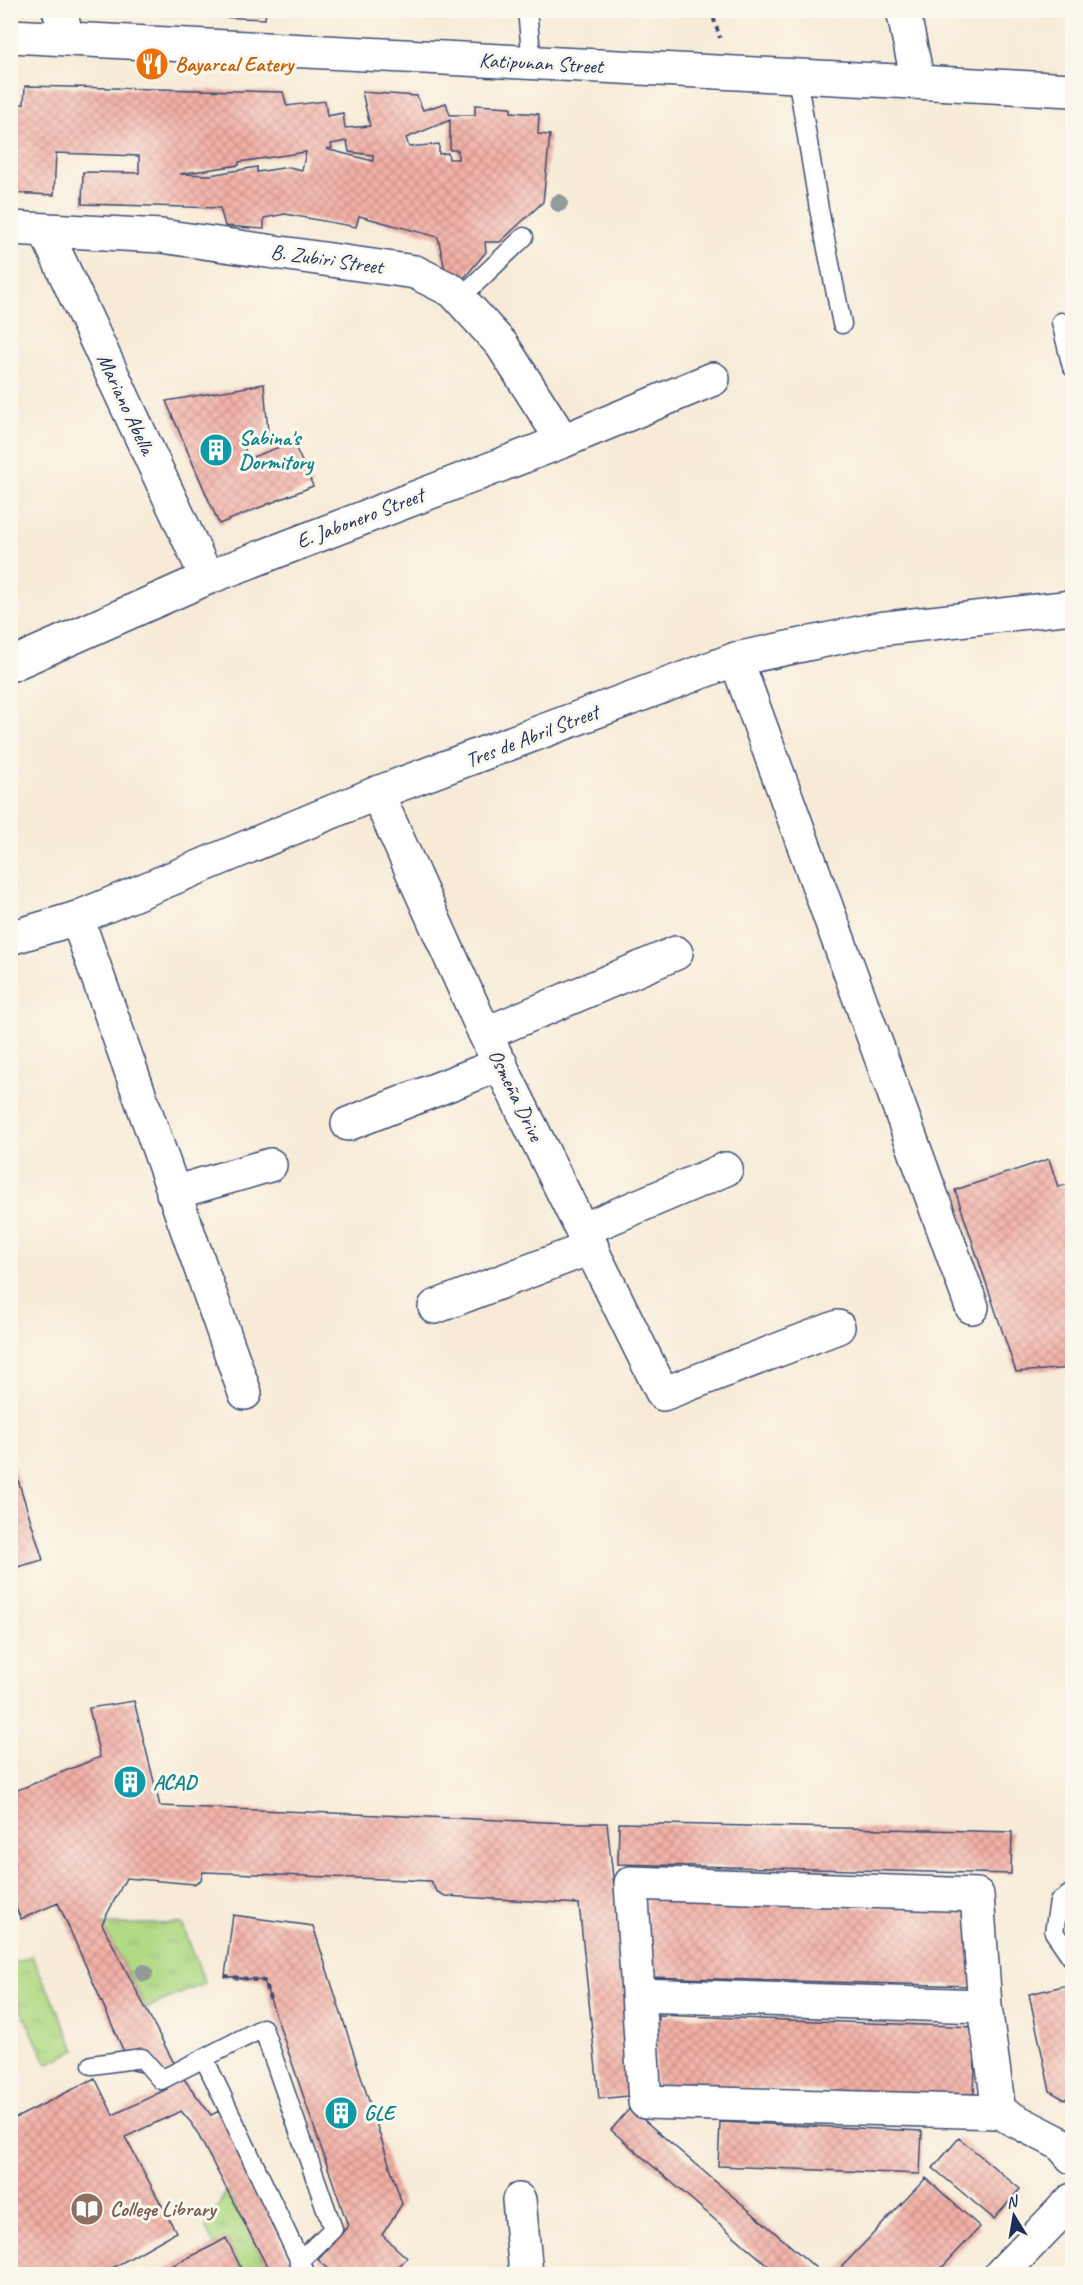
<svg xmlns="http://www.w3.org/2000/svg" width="1083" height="2285" font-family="Caveat,sans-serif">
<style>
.grass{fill:url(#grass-tufts);stroke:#668472;stroke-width:1.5}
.building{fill:url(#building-cross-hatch);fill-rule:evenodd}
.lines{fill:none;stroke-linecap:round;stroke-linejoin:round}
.lane-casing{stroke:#3c4b70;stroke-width:21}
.street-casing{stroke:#3c4b70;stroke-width:36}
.secondary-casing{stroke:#3c4b70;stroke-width:36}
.primary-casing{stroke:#3c4b70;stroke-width:36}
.path{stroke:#3c4b70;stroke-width:4;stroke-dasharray:4.5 4.5;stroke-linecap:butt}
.lane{stroke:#fff;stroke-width:18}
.street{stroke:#fff;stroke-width:33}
.secondary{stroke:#fff;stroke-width:33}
.primary{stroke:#fff;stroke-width:33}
.tree{fill:#929b9a}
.labels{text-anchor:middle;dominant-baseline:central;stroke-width:6;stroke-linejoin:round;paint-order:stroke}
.street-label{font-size:21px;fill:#1b2f5e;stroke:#fbf7ec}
.food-label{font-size:21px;font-weight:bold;fill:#c56008;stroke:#fbf7ec;text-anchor:start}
.culture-label{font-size:21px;font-weight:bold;fill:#0d838f;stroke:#fbf7ec;text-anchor:start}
.education-label{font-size:21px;font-weight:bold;fill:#785e54;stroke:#fbf7ec;text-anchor:start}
</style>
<defs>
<pattern id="grass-tufts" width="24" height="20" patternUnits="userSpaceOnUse" patternTransform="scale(1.5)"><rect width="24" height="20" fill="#b0da86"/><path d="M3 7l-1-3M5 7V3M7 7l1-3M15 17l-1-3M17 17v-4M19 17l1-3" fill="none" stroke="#97bb76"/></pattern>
<pattern id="building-cross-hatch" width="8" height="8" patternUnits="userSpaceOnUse" patternTransform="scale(1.5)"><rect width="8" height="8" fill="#f3b0a6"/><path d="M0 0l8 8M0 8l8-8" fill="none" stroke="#c4908a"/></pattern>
</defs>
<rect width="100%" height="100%" fill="#fbf7ec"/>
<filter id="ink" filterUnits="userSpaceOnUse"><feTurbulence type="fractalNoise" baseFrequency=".0167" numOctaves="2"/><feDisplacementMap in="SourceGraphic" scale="12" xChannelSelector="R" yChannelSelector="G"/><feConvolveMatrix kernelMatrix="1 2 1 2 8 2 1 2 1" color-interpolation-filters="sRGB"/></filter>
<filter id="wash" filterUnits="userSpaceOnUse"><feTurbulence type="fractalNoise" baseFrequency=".008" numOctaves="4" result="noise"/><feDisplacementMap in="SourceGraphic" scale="24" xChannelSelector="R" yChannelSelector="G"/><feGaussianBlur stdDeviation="1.35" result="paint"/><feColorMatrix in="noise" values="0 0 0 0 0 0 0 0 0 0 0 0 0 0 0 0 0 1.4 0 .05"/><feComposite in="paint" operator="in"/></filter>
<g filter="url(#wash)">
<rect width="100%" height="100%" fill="#f7ebd7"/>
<!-- grass -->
<path class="grass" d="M102,1924H182L205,1983L146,2008Z
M32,1956L76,2050L47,2064L11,1988V1964Z
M227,2190L271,2274H244L226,2239L214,2245L206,2228Z"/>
<g id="blocks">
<!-- building -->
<path class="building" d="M111,10H167L168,15L112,14Z
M173,10H266L265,19L173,15Z
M25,86L283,92L287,106L325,101L327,116L343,113L345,128L370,126L362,92L417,96L423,110L446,103L450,115H475V105L511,107V112L539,114L538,134L550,135L543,202L500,242H485L486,252L465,277L458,279L445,270L438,237L359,216L356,227L285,214L264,218V229L225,226L220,208L82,204L83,172L139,173V156L56,153L54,195L10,193V104H24ZM450,120V150H458V159H449L448,153L439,154V144L409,147L406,138ZM347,141L349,152L373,155V161L326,149L332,148L331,144ZM306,152L302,170L289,167L257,172V167L210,175L180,174L239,165V162Z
M264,384L268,433L243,439L247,459L293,442L313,486L219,524L166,401Z
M1049,1159L1058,1187L1072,1183V1368L1016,1372L955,1190Z
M14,1467L43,1560L10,1569V1468Z
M134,1701L160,1806L570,1823H607L637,2095L599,2099L579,1904L445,1896L436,1891L431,1881L203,1872L201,1880L194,1884L126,1878L102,1924L178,2071L211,2115L219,2111L296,2274H271L193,2125L181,2111L125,2137L176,2232L102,2274H10V2121L95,2078L113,2115L167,2089L158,2076L132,2070L58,1903L21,1919L10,1895V1793L100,1757L89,1708Z
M619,1823L1012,1832L1011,1874L618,1864Z
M647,1899L975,1911L973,1986L646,1977Z
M233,1915L313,1926L402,2204L382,2235L407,2258L391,2274H335L318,2260L348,2226L264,1981L225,1976Z
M1072,1984V2091L1065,2100L1050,2091L1029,1994Z
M658,2015L976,2027L974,2097L654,2085Z
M630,2108L823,2274H778L611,2130Z
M720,2122L922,2131L920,2174L718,2166Z
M959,2138L1020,2189L994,2219L933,2168Z
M926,2178L980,2227L936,2274H835Z
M226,2238L244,2274H155L214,2245Z"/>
</g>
</g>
<g filter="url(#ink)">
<use href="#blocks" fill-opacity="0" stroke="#3c4b70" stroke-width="1.5"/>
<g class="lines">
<!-- lane casing -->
<g class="lane-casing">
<path id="lane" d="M527,10L532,63
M797,76L819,209L842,324
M460,298L524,237
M1061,322L1072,367
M1072,1893L1059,1902L1054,1932L1072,1958
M204,2058L306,2274
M92,2065L142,2058L161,2080L263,2028L333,2229L299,2262"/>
</g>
<!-- street casing -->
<g class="street-casing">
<path id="street" d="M59,10L68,39
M903,10L918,82
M10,228L161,236L415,272L453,291L502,345L563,441
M45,230L207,578
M736,659L972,1307
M10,665L207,578L563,441L713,379
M377,793L485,1034L663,1394L838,1327
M77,918L245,1393
M485,1034L676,953
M348,1124L501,1064
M173,1193L270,1165
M582,1230L726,1169
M435,1307L592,1247
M638,1995L985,2006
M999,2112L985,2006L977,1895L631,1883L645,2102L999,2112L1061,2144L1072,2157
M519,2200L526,2274"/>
</g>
<!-- secondary casing -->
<g class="secondary-casing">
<path id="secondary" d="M10,36L1072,90
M10,938L77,918L377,793L736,659L878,629L1072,607"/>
</g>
<!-- primary casing -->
<g class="primary-casing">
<path id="primary" d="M1001,2274L1072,2200"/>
</g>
<!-- path -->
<path class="path" d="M711,10L720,38
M225,1976L264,1981L271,2002"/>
<!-- lane -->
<use href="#lane" class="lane"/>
<!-- street -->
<use href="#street" class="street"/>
<!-- secondary -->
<use href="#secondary" class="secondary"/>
<!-- primary -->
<use href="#primary" class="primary"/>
</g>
<!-- trees -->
<g class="tree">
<circle cx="559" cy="203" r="9"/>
<circle cx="144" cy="1973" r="9"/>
</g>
</g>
<!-- icons -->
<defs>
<g id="restaurant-disc" transform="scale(1.725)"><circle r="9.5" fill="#e8710a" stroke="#fbf7ec"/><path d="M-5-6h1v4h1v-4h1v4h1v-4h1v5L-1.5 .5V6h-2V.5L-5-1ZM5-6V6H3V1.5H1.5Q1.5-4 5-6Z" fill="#fff"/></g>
<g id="building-disc" transform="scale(1.725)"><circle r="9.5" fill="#0f9aa8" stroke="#fbf7ec"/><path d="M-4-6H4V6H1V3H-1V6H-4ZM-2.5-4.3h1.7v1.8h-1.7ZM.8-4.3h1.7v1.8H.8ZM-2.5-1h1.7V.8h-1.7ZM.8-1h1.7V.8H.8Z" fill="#fff"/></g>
<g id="library-disc" transform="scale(1.725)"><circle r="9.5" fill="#8d6e63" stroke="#fbf7ec"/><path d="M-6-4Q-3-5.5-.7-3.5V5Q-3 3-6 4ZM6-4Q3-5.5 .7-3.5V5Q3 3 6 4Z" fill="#fff"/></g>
</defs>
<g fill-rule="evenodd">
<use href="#restaurant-disc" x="152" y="64"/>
<use href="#building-disc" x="216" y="450"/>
<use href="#building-disc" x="130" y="1782"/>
<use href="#building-disc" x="341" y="2113"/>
<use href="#library-disc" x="87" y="2209"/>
</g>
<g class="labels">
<!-- street labels -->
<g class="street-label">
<text transform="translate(541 63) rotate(3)">Katipunan Street</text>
<text transform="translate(327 259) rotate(8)">B. Zubiri Street</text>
<text transform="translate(126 404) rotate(65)">Mariano Abella</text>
<text transform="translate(360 518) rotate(-21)">E. Jabonero Street</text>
<text transform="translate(532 736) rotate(-21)">Tres de Abril Street</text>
<text transform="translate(516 1095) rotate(64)">Osmeña Drive</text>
</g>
<!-- food labels -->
<g class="food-label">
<text x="175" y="64">Bayarcal Eatery</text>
</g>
<!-- culture labels -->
<g class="culture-label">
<text x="239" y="438">Sabina's<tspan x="239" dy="24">Dormitory</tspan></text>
<text x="153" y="1782">ACAD</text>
<text x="364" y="2113">GLE</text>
</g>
<!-- education labels -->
<g class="education-label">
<text x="110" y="2209">College Library</text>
</g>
</g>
<!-- margin -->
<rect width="1083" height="2285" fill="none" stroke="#fbf7ec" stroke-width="36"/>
<!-- north arrow -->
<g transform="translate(1014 2216) rotate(349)" stroke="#fbf7ec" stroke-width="4.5" paint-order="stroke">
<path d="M0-4.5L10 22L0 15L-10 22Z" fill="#1b2f5e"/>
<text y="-9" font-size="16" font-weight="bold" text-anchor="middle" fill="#1b2f5e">N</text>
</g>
</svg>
